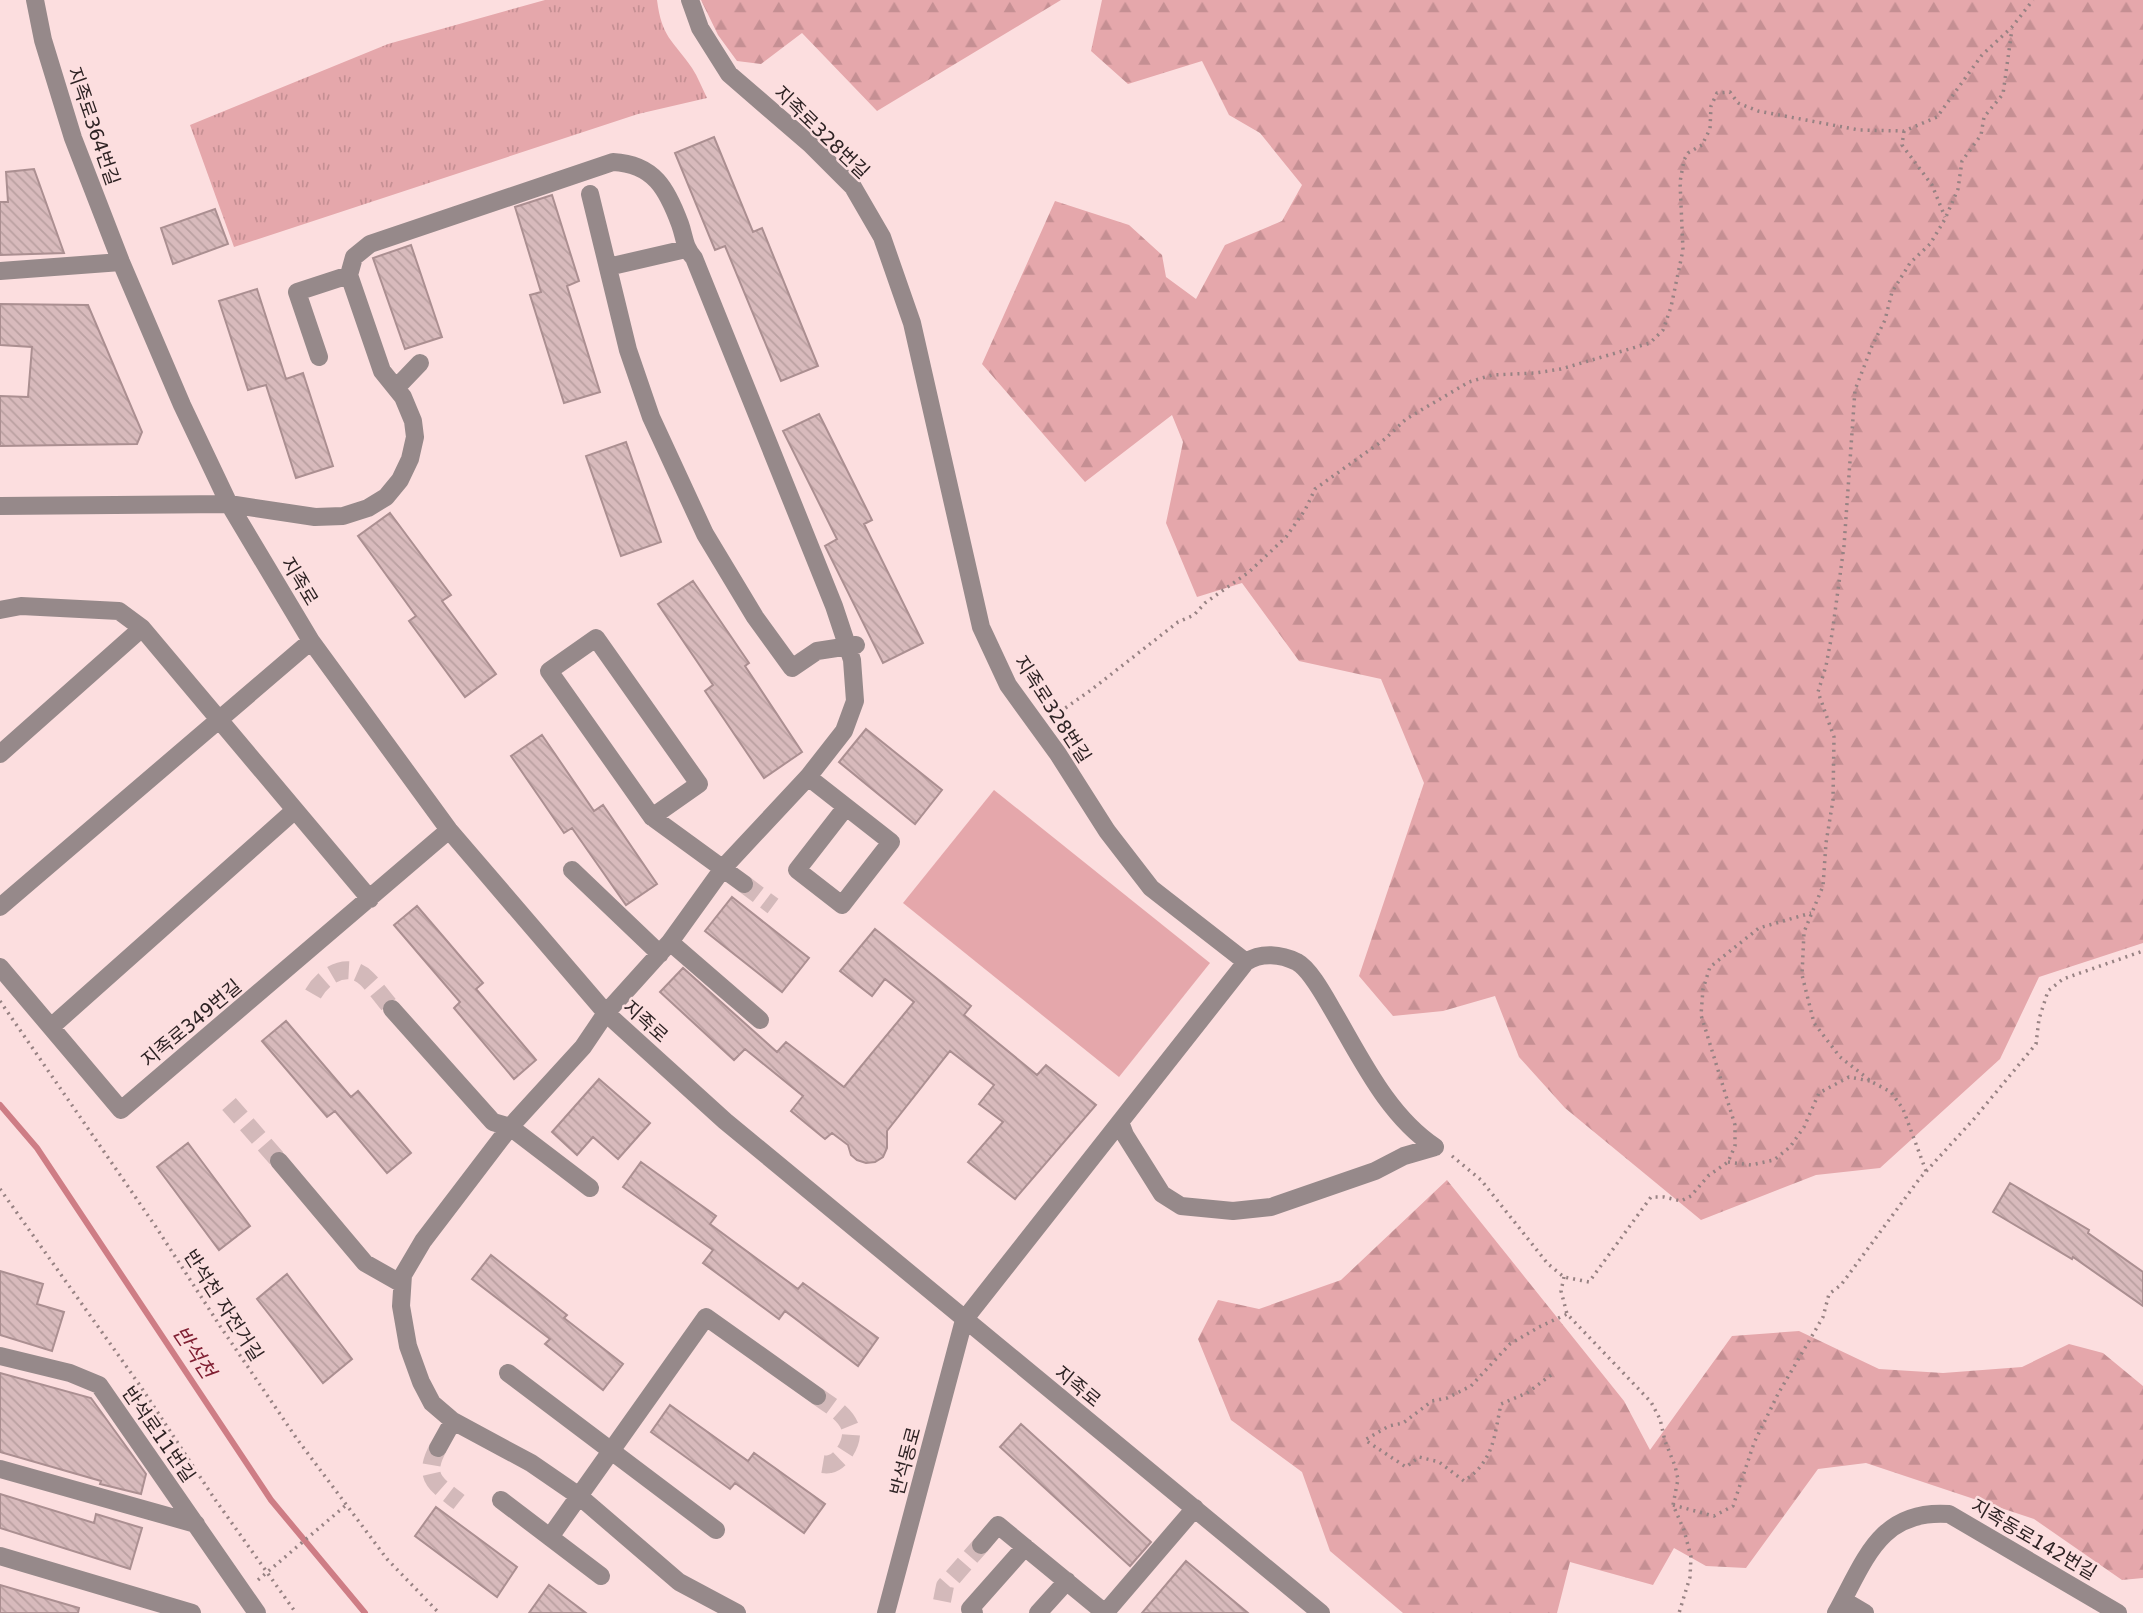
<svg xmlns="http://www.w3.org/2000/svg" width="2143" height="1613" font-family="'DejaVu Sans','Noto Sans KR',sans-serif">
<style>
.grass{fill:url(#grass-tufts)}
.forest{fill:url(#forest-firs)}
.pitch{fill:#e5a7ab}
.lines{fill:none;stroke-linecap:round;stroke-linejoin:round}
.stream{stroke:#ce7d85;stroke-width:6}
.building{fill:url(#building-back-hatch);stroke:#ab8f91;stroke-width:2}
.minor-tunnel{stroke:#d3b9ba;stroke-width:18;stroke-dasharray:18 9;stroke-linecap:butt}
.path{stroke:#978283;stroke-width:3.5;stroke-dasharray:2 5;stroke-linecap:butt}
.minor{stroke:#96898a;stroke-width:18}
.labels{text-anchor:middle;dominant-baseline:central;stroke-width:5;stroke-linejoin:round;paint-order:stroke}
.street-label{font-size:19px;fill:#2e2324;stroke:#fcdedf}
.water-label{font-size:21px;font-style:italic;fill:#802033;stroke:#fcdedf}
</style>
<defs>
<pattern id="grass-tufts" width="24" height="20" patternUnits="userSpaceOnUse" patternTransform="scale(1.75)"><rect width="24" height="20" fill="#e5a7ab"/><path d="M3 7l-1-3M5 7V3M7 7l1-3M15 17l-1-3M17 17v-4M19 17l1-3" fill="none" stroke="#c58f93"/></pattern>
<pattern id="forest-firs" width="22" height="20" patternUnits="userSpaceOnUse" patternTransform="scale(1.75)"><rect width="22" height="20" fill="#e5a7ab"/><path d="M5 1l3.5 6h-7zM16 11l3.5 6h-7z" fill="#c58f93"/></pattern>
<pattern id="building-back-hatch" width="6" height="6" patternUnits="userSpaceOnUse" patternTransform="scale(1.75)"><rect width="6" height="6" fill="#d8babc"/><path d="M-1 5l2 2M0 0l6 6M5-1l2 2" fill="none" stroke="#baa0a1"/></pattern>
</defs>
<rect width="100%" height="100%" fill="#fcdedf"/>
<!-- grass -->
<path class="grass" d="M545,0H657C662,38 672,39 692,68C698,77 702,88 707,98L638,114L234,247L190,125L388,44Z"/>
<!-- forest -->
<path class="forest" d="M701,0H1061L877,111L802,33L761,64L737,61L718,35Z
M1102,0H2143V943L2039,977L2000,1059L1880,1168L1816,1175L1701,1220L1565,1108L1519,1057L1495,996L1443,1011L1393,1016L1359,976L1424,783L1381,679L1299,661L1242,583L1197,597L1166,523L1183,442L1172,415L1085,482L982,364L1055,201L1129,225L1162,255L1166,277L1196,299L1225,245L1282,221L1302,185L1260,133L1229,115L1202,61L1128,84L1091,51Z
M1447,1180L1624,1401L1650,1450L1732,1336L1799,1331L1879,1369L1943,1373L2022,1367L2069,1344L2103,1353L2143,1386V1578L2122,1580L2034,1519L1866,1463L1818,1469L1746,1568L1706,1566L1674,1548L1653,1585L1570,1562L1557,1613H1403L1330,1551L1302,1472L1231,1420L1198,1339L1218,1300L1259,1309L1341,1280Z"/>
<!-- pitch -->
<path class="pitch" d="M994,790L1210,963L1119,1077L903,903Z"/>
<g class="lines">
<!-- stream -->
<path class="stream" d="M0,1105L37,1148L271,1500L365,1613"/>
</g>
<!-- building -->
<path class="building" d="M714,137L753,232L762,228L818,366L781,381L725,246L715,250L675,153Z
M34,169L64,253L0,255V202H8L6,172Z
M552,195L579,281L567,286L600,392L564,403L530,295L541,292L515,207Z
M215,209L228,244L173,264L161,228Z
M411,245L442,337L405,349L373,258Z
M257,289L286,379L303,373L333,466L296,478L266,385L248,390L219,301Z
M0,304L88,305L142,432L137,444L0,446V396L28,397L32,347L0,345Z
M819,414L872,520L864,524L923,643L883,663L825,546L837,539L783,431Z
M626,442L661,542L621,556L586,456Z
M390,513L451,595L442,601L496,674L465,697L409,621L416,616L358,536Z
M693,581L749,663L745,666L802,752L764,778L705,691L713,685L658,604Z
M866,729L942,790L915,824L839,762Z
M542,735L594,811L603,805L657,884L626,905L572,828L564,833L511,756Z
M732,897L809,958L782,992L705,931Z
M417,906L483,983L476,989L536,1060L514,1079L454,1008L460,1002L394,925Z
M875,929L971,1006L964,1015L1037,1075L1046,1065L1096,1105L1015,1199L968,1162L1003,1122L979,1104L994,1085L950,1051L887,1131V1148L883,1157L875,1162L866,1163L857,1160L851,1155L848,1145L832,1133L825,1139L791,1111L803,1096L745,1049L734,1060L660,992L683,968L777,1052L786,1042L844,1087L914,1002L885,979L872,996L840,971Z
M286,1021L351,1097L358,1091L411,1153L387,1173L335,1111L327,1117L262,1041Z
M599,1079L650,1123L618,1159L593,1137L577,1155L552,1132Z
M188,1143L250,1226L219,1250L157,1167Z
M641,1162L716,1216L710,1224L798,1289L803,1283L878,1338L858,1366L785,1311L779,1319L703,1263L713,1250L623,1187Z
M2010,1183L2089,1230L2088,1233L2143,1272V1306L2073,1257L2072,1259L1993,1212Z
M491,1255L567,1315L564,1318L623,1364L603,1390L545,1344L550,1339L472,1279Z
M0,1271L43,1284L37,1304L64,1312L52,1351L0,1335Z
M287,1274L352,1359L323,1383L257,1299Z
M0,1373L91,1398L146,1474L141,1494L100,1484L101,1481L0,1452Z
M670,1405L748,1461L754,1453L825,1504L804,1533L735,1483L730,1489L651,1432Z
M1021,1424L1151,1542L1130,1566L1000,1447Z
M0,1494L94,1523L96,1514L142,1528L130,1569L0,1528Z
M436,1507L517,1567L497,1597L415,1536Z
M1186,1561L1248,1613H1142Z
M0,1585L79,1608L78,1613H0Z
M549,1585L586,1613H529Z"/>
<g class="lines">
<!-- minor-tunnel -->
<path class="minor-tunnel" d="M744,884L773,906
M313,994C324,975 348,960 367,979C376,988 384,999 392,1009
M229,1104L279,1161
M817,1396C828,1404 845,1413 850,1427C855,1439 842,1462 830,1464C826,1465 822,1464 818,1463
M438,1448C422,1478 436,1484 459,1502
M942,1601L945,1586L981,1545"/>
<!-- path -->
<path class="path" d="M1904,131L1902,145L1932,185L1945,217
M1054,716L1091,690L1178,622L1194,615L1205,603L1249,572L1286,537L1305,510L1315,489L1385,439L1406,419L1469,382L1492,375L1535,373L1561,369L1650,343L1663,330L1671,307L1683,250L1680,182L1684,160L1688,153L1702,145L1710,129L1711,106L1717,93L1730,92L1738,103L1758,111L1859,130L1904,131L1937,117L1982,55L2012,27L2033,0
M0,1001L156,1227L220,1326L297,1439L387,1559L439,1613
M1452,1156L1481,1180L1548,1264L1564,1277L1589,1282L1651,1197H1664L1681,1201L1691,1196L1708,1176L1728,1162L1735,1146V1125L1701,1015L1703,989L1710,967L1759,928L1811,913
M1728,1162L1751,1165L1774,1160L1790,1147L1804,1127L1819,1093L1849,1077L1870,1081
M1926,1171L1903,1109L1891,1092L1872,1082L1840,1057L1814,1023L1802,975L1804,932L1823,886L1826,843L1833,800L1834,737L1818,692L1826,666L1832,634L1844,546L1855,390L1872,346L1885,320L1892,292L1910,263L1930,244L1945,219L1958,189L1962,161L1981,135L1984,117L2003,94L2012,29
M0,1189L141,1387L214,1498L296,1613
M1564,1277L1561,1291L1567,1314L1651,1402L1660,1419L1665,1441L1675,1466L1678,1479L1673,1505L1684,1530L1691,1557L1690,1577L1679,1613
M1551,1375L1527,1393L1501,1404C1494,1437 1494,1461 1464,1481L1439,1462L1419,1457L1406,1467L1365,1440L1389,1426L1403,1423L1432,1401L1447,1398L1471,1386L1510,1344L1539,1327L1567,1314
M1673,1505L1714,1516L1733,1506L1754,1443L1778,1394L1823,1317L1829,1294L1841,1285L1920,1178L1973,1120L2036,1044L2039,1019L2048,991L2063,979L2143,951
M258,1580L345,1506"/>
<!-- minor -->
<path class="minor" d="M35,0L43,40L73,138L121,262L182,405L229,504L311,641L449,830L606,1013L725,1121L1321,1613
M690,0L700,28L729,74L810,144L853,187L882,237L912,323L981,627L1008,685L1058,754L1107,831L1151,888L1246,962L964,1320L886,1613
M590,194L628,350L651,417L705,534L755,617L792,668L817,651L856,645
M608,267L686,249
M0,271L121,262
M319,357L297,292L349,275
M397,387L420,363
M0,506L229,504L315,517L343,516L368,508L386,497L400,480L410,459L415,437L413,421L403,397L382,371L349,275L354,257L370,244L613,162C654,164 667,189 680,224C685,238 684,247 694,258L834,606L852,660L855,701L844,731L808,777L724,867L670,942L606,1013L583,1047L510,1127L423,1241L403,1275L401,1306L408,1346L421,1382L432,1403L453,1421L531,1463L579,1496L679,1582L737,1613
M0,610L21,606L119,611L142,628L370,899
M0,754L142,628
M808,777L891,842L842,905L797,870L846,807
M652,817L699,784L596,638L549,671L652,817L744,884
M572,870L660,954
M0,907L311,641
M670,942L760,1020
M1246,962C1261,952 1281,954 1297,962C1310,969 1325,997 1332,1009C1361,1058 1387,1115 1435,1147
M0,967L121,1110L449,830
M392,1009L493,1122L510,1127L590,1188
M51,1027L295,810
M1120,1122L1125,1135L1162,1194L1181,1206L1233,1211L1271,1207L1375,1171L1404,1156L1435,1147
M279,1161L365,1263L402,1284
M0,1356L70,1373L99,1385L257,1613
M508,1373L716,1530
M438,1448L453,1421
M0,1469L196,1524
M501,1500L601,1576
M550,1537L706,1317L817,1396
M981,1545L998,1525L1105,1613
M0,1556L192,1613
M1843,1600L1865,1613
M974,1613L970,1609L1025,1547
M1038,1613L1067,1581
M1105,1613L1195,1508
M1836,1613C1865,1561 1879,1509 1949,1514L2118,1613"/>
</g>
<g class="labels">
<!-- street labels -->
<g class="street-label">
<text transform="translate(94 126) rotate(71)">지족로364번길</text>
<text transform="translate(822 132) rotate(44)">지족로328번길</text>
<text transform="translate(300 581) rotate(59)">지족로</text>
<text transform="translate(1053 709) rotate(57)">지족로328번길</text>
<text transform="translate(646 1021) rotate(42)">지족로</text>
<text transform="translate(191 1023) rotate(-40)">지족로349번길</text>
<text transform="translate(224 1305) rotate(57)">반석천 자전거길</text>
<text transform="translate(1078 1386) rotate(39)">지족로</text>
<text transform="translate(159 1434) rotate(55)">반석로11번길</text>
<text transform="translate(905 1461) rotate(-75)">반석동로</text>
<text transform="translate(2034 1539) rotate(30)">지족동로142번길</text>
</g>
<!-- water labels -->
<g class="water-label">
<text transform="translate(194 1352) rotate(56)">반석천</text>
</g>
</g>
</svg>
